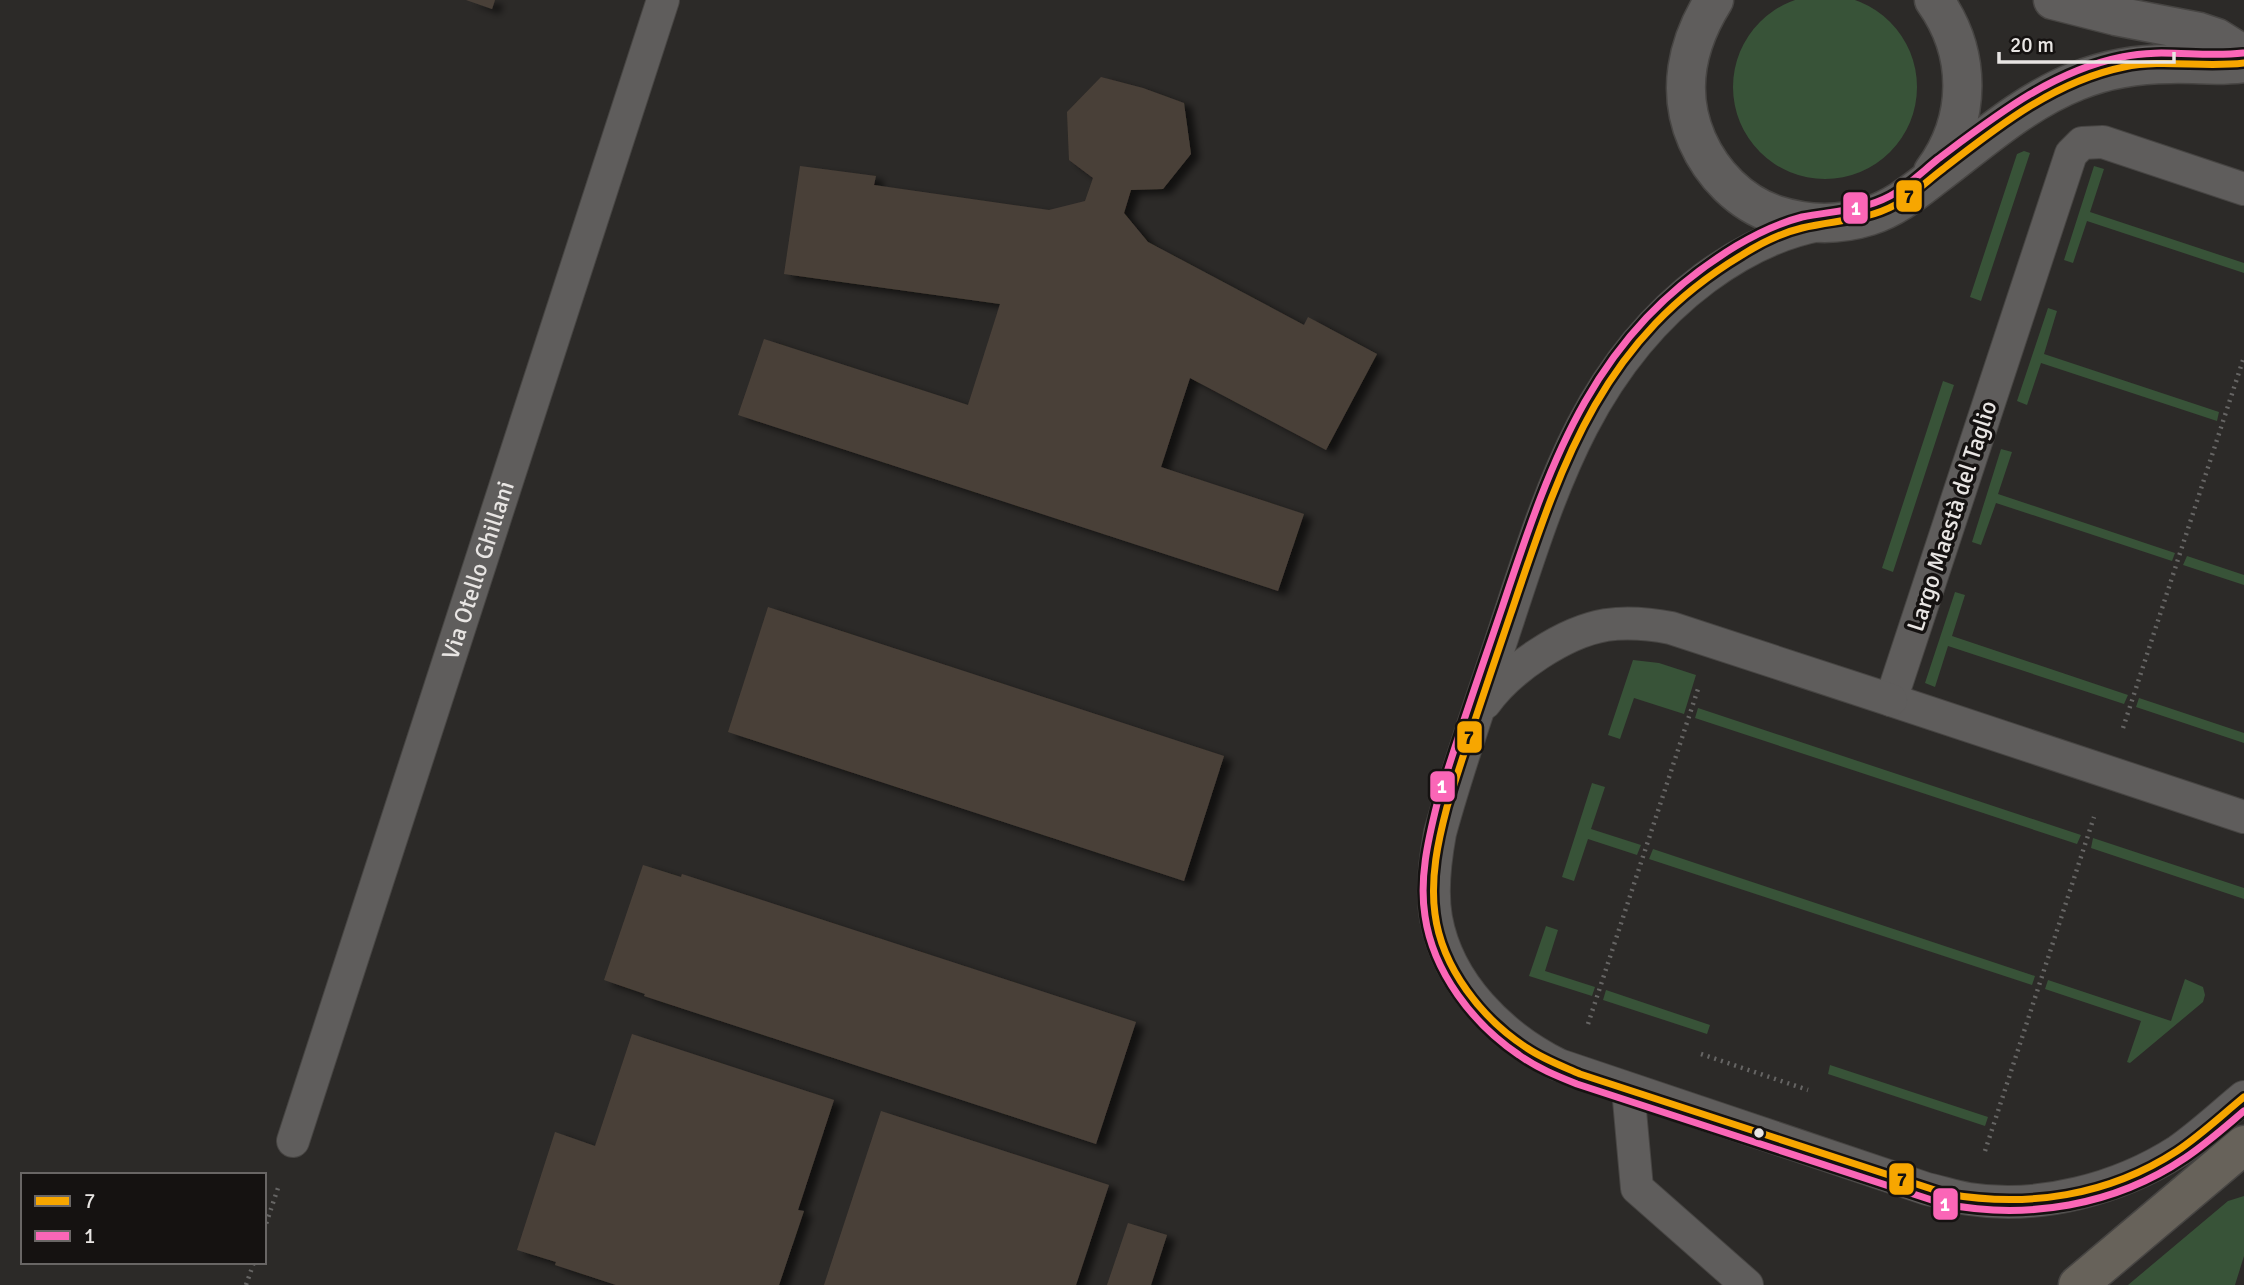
<svg xmlns="http://www.w3.org/2000/svg" width="2244" height="1285" font-family="Signika,sans-serif">
<style>
.green{fill:#385338}
.building{fill:#4a4038;filter:url(#shadow)}
.lines{fill:none;stroke-linecap:round;stroke-linejoin:round}
.service-casing{stroke:#474543;stroke-width:34}
.tertiary-casing{stroke:#474543;stroke-width:41}
.primary-casing{stroke:#474543;stroke-width:41}
.path{stroke:#666564;stroke-width:4.5;stroke-dasharray:2 5;stroke-linecap:butt}
.service{stroke:#5f5d5c;stroke-width:32}
.tertiary{stroke:#5f5d5c;stroke-width:38}
.primary{stroke:#67625a;stroke-width:38}
.bus-1-casing{stroke:#151211;stroke-width:12}
.bus-2-casing{stroke:#151211;stroke-width:12}
.bus-1{stroke:#f7a600;stroke-width:7}
.bus-2{stroke:#fa66b7;stroke-width:7}
.bus-dot{fill:#e8e5e3;stroke:#151211;stroke-width:2.5}
.labels{text-anchor:middle;dominant-baseline:central;stroke-width:7;stroke-linejoin:round;paint-order:stroke}
.street-label{font-size:24px;fill:#e8e5e3;stroke:#151211}
.line-badge{stroke:#151211;stroke-width:2.5}
.badge-label{font-size:19px;text-anchor:middle;font-weight:bold;fill:#fff}
.pale-badge-label{font-size:19px;text-anchor:middle;font-weight:bold;fill:#111}
</style>
<defs>
<filter id="shadow"><feDropShadow dx="8" dy="4.5" stdDeviation="3.5" flood-color="#0009"/></filter>
</defs>
<rect width="100%" height="100%" fill="#2c2a28"/>
<!-- green -->
<path class="green" d="M1733 87a92 92 0 1 1 184 0a92 92 0 1 1-184 0Z
M2024,151L2030,153L1981,301L1970,297L2017,154Z
M2094,166L2104,169L2090,212L2244,263V273L2087,221L2073,263L2064,260Z
M2048,308L2057,311L2044,354L2219,412L2217,421L2041,363L2027,405L2017,401Z
M1943,381L1954,385L1893,572L1882,568Z
M2001,449L2012,452L1998,494L2175,553L2172,561L1996,503L1981,545L1972,542Z
M2187,556L2244,575V585L2183,565Z
M1955,592L1965,595L1952,636L2128,695L2124,704L1948,646L1935,687L1925,683Z
M1633,660L1659,663L1696,675L1684,714L1634,698L1620,739L1608,735Z
M2139,698L2244,733V743L2136,707Z
M1698,708L2081,835L2077,844L1695,718Z
M1592,783L1605,787L1591,829L1641,845L1637,855L1588,839L1574,881L1562,877Z
M2093,838L2244,888V899L2091,848Z
M1653,849L2035,976L2032,985L1649,859Z
M1546,926L1558,930L1545,971L1595,987L1592,996L1529,976Z
M2185,979L2203,987L2205,995L2203,1002L2130,1063L2127,1062L2141,1021L2045,989L2048,980L2171,1021Z
M1606,990L1710,1025L1707,1034L1603,1000Z
M1830,1065L1988,1117L1985,1126L1828,1074Z
M2244,1196V1256L2235,1285H2128L2228,1201Z"/>
<!-- building -->
<path class="building" d="M466,0H495L492,9Z
M1101,77L1143,88L1184,103L1191,154L1163,189L1131,190L1124,213L1148,242L1304,325L1308,317L1377,354L1326,450L1190,378L1161,467L1304,514L1278,591L738,415L764,339L968,405L1000,304L784,274L800,166L876,176L874,185L1049,210L1085,201L1093,178L1069,160L1067,112Z
M768,607L1224,756L1184,881L728,732Z
M643,865L681,877L682,874L1136,1022L1096,1144L644,996L645,994L604,980Z
M632,1034L834,1100L798,1210L804,1211L779,1285H616L555,1265L556,1262L517,1250L555,1132L595,1146Z
M881,1111L1109,1185L1076,1285H824Z
M1128,1223L1167,1235L1151,1285H1107Z"/>
<g class="lines">
<!-- service casing -->
<g class="service-casing">
<g id="service">
<path d="M2244,189L2103,142L2082,143L2071,154L1891,700L2244,817"/>
<path d="M1819,225C1777,233 1739,253 1705,278C1587,366 1550,493 1506,626C1484,694 1459,763 1440,833C1435,860 1431,890 1436,918C1448,984 1501,1036 1559,1065L1927,1189C1941,1192 1955,1197 1969,1199C2039,1210 2119,1189 2178,1151C2201,1135 2222,1115 2244,1097"/>
<path d="M1485,703C1509,669 1564,632 1606,625C1628,622 1650,624 1671,628L1891,700"/>
<path d="M1628,1089L1637,1188L1747,1285"/>
<path id="s1" d="M293,1141L663,0"/>
</g>
</g>
<!-- tertiary casing -->
<g class="tertiary-casing">
<path id="tertiary" d="M1714,0C1687,43 1676,92 1697,140C1712,174 1740,203 1776,215C1807,225 1837,226 1869,216C1895,208 1915,191 1936,175C1981,141 2024,102 2077,81C2107,69 2138,64 2170,64C2196,63 2219,67 2244,63
M2053,0L2116,16L2199,32L2217,38L2244,55
M1933,172C1972,119 1972,53 1934,0"/>
</g>
<!-- primary casing -->
<g class="primary-casing">
<path id="primary" d="M2078,1285L2244,1145"/>
</g>
<!-- path -->
<path class="path" d="M2123,728L2244,357
M1588,1024L1699,686
M1701,1054L1808,1090
M1985,1151L2094,817
M264,1230L279,1185
M246,1285L254,1262"/>
<!-- service -->
<use href="#service" class="service"/>
<!-- tertiary -->
<use href="#tertiary" class="tertiary"/>
<!-- primary -->
<use href="#primary" class="primary"/>
<!-- bus-1 casing -->
<g class="bus-1-casing">
<path id="bus-1" d="M2244,63C2204,68 2163,59 2124,67C2055,81 1997,127 1943,169C1927,181 1913,195 1895,205C1866,221 1834,220 1802,228C1781,233 1761,243 1742,255C1600,340 1561,465 1511,613C1489,678 1467,742 1447,807C1438,841 1430,878 1435,914C1442,968 1482,1019 1527,1048C1543,1059 1562,1066 1580,1074L1947,1194C2028,1208 2108,1196 2177,1151C2201,1135 2222,1115 2244,1097"/>
</g>
<!-- bus-2 casing -->
<g class="bus-2-casing">
<path id="bus-2" d="M2243,53C2203,58 2161,48 2122,57C2052,71 1994,117 1938,159C1922,172 1908,186 1890,196C1862,211 1832,211 1802,217C1779,223 1756,234 1736,246C1593,333 1552,458 1502,608C1480,673 1457,738 1437,804C1428,840 1419,879 1425,916C1433,972 1473,1024 1519,1055C1537,1068 1557,1076 1577,1084L1944,1204C2027,1220 2114,1206 2185,1158C2206,1144 2225,1127 2244,1111"/>
</g>
<!-- bus-1 -->
<use href="#bus-1" class="bus-1"/>
<!-- bus-2 -->
<use href="#bus-2" class="bus-2"/>
</g>
<!-- markers -->
<circle class="bus-dot" cx="1759" cy="1133" r="6"/>
<g class="labels">
<!-- street labels -->
<g class="street-label">
<text transform="translate(1952 516) rotate(-72)">Largo Maestà del Taglio</text>
<text stroke="none"><textPath href="#s1" startOffset="600">Via Otello Ghillani</textPath></text>
</g>
</g>
<g class="line-badge">
<rect x="1895" y="179" width="28" height="34" rx="7" fill="#f7a600"/>
<rect x="1842" y="191" width="27" height="34" rx="7" fill="#fa66b7"/>
<rect x="1456" y="720" width="27" height="34" rx="7" fill="#f7a600"/>
<rect x="1429" y="770" width="27" height="33" rx="7" fill="#fa66b7"/>
<rect x="1888" y="1162" width="27" height="34" rx="7" fill="#f7a600"/>
<rect x="1932" y="1187" width="27" height="34" rx="7" fill="#fa66b7"/>
</g>
<g class="badge-label">
<text x="1856" y="215">1</text>
<text x="1442" y="793">1</text>
<text x="1945" y="1211">1</text>
</g>
<g class="pale-badge-label">
<text x="1909" y="203">7</text>
<text x="1469" y="744">7</text>
<text x="1902" y="1186">7</text>
</g>
<!-- legend -->
<rect x="21" y="1173" width="245" height="91" fill="#151211" stroke="#696665" stroke-width="2"/>
<rect x="35" y="1196" width="35" height="10" fill="#f7a600" stroke="#696665" stroke-width="2"/>
<text x="84" y="1208" font-size="21" fill="#e8e5e3">7</text>
<rect x="35" y="1231" width="35" height="10" fill="#fa66b7" stroke="#696665" stroke-width="2"/>
<text x="84" y="1243" font-size="21" fill="#e8e5e3">1</text>
<!-- scale -->
<path d="M1999 52v10h175v-10" fill="none" stroke="#e8e5e3" stroke-width="3.5"/>
<text x="2010" y="52" font-size="21" fill="#e8e5e3" stroke="#151211" stroke-width="5" paint-order="stroke">20 m</text>
</svg>
